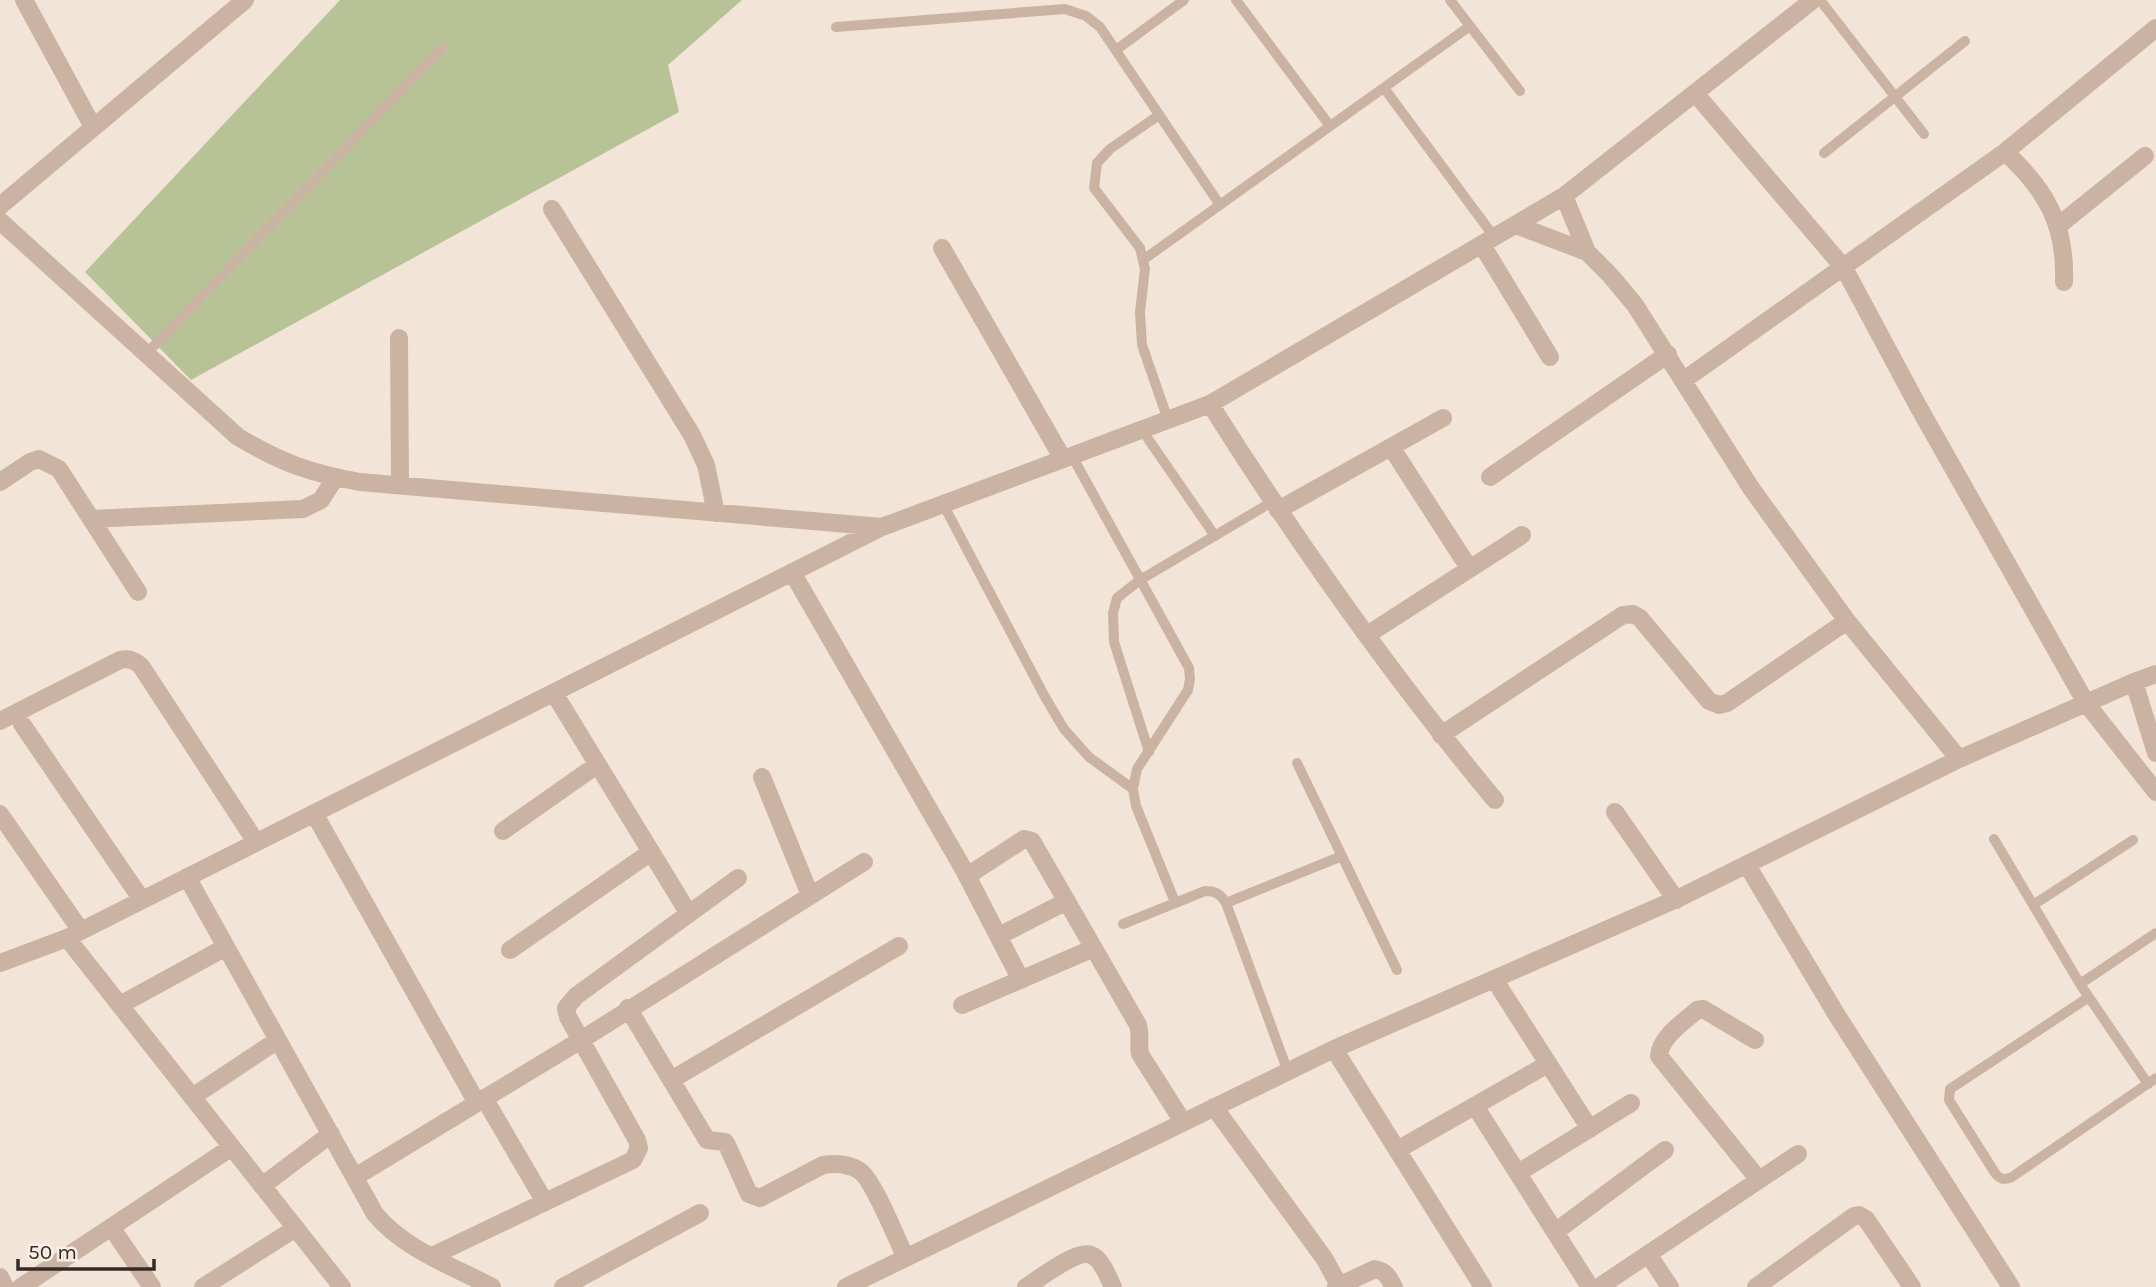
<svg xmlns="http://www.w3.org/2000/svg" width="2156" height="1287" font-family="Karla,sans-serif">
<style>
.green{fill:#b7c397}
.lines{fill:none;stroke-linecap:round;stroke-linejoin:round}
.lane{stroke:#cbb3a3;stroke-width:10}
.street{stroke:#cbb3a3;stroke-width:18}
</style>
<rect width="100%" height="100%" fill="#f3e4d8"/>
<!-- green -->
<path class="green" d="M340,0H742L668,65L679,112L191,380L85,272Z"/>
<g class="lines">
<!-- lane -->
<path class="lane" d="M1236,0L1330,126
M1450,0L1520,91
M1820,0L1924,134
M836,27L1065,9L1086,16L1100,27L1220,205
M1116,50L1184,0
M1384,88L1495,238
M1159,115L1110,149L1097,163L1094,188L1140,248L1145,269L1140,312L1142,345L1168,420
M1824,153L1965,41
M1143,260L1470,26
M146,354L442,48
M1142,430L1215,536
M1072,456L1189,668L1190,679L1188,690L1137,769L1133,789L1136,806L1175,902
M943,504L1045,697L1064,729L1089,757L1133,789
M1149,752L1114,642L1113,613L1117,598L1140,580L1272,502
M1297,763L1397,970
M1994,839L2080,984L2148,1084
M1226,903L1342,856
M2033,905L2133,840
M1123,924L1205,891C1216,891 1220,894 1226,903L1288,1072
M2080,984L2156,933
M2089,997L1950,1089L1949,1100L1995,1173C2001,1180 2004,1180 2012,1177L2156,1078"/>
<!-- street -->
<path class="street" d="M24,0L93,127
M1695,93L1844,268L1918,406L2086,703L2156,792
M2005,152C2047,190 2066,226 2064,282
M1564,196L1587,252L1610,275L1635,305L1751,488L1847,621L1959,759
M0,206L245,0
M552,209L692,435L706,465L716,513
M0,221L238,437C283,463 309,473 360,482L882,527
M1516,225L1587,252
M2058,226L2145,156
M1482,245L1550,357
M942,248L1063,459
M399,338L400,485
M1684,380L2005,152L2156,28
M1210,404C1297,542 1391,675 1495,800
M1391,447L1469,568
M1490,477L1668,354
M0,482L30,462L39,459L59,469L138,592
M1278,510L1443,418
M91,519L303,509L321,500L335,478
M792,572L964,870L1021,980
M1367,635L1522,535
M2134,682L2156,753
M554,693L689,914
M0,721L120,660C129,658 134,660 141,666L256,842
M22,724L142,900
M1441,735L1623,615L1633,614L1640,618L1709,701L1719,705L1727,703L1847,621
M762,777L810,895
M1615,812L1676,900
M314,813L477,1103
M0,814L81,931
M503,831L597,765
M1747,865L1838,1017L2011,1287
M967,876L1024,839L1032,841L1138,1025C1141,1035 1138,1044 1140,1054L1183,1122
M187,877L375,1214C404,1249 452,1266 492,1287
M999,936L1067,901
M67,938L342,1287
M510,950L651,852
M0,963L67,938L882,527L1210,404L1564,196L1813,0
M1494,979L1590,1129
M120,1005L226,947
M962,1005L1094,948
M628,1008L707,1140L725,1142L727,1145L749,1194L760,1198L823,1165C836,1163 849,1164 860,1171C874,1181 897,1240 906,1258
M1755,1040L1703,1009L1697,1010C1684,1022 1660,1037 1659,1056L1759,1180
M1334,1049L1483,1287
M671,1080L899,946
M192,1097L278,1040
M484,1098L545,1202
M1475,1106L1590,1287
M1214,1107L1324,1258L1340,1287
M1397,1150L1548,1064
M1518,1173L1631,1103
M355,1177L581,1040L864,862
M262,1186L331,1134
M111,1227L152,1287
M1555,1232L1665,1150
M1648,1254L1670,1287
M432,1256L633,1160L639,1148L637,1140L568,1017L566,1008L576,996L738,878
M0,1277L5,1287
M21,1287L232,1147
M203,1287L296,1228
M563,1287L700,1213
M846,1287L1334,1049L1679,898L1959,759L2134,682L2156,674
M1026,1287C1039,1279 1077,1249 1091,1255C1102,1259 1108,1277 1113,1287
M1336,1287L1375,1269C1386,1271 1389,1278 1394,1287
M1599,1287L1798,1154
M1756,1287L1854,1216L1859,1215L1866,1219L1912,1287"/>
</g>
<!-- scale -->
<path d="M18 1259v10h136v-10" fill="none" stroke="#362a26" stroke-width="3.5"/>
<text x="28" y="1259" font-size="21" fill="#362a26" stroke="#faefe5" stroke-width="5" paint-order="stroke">50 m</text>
</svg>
